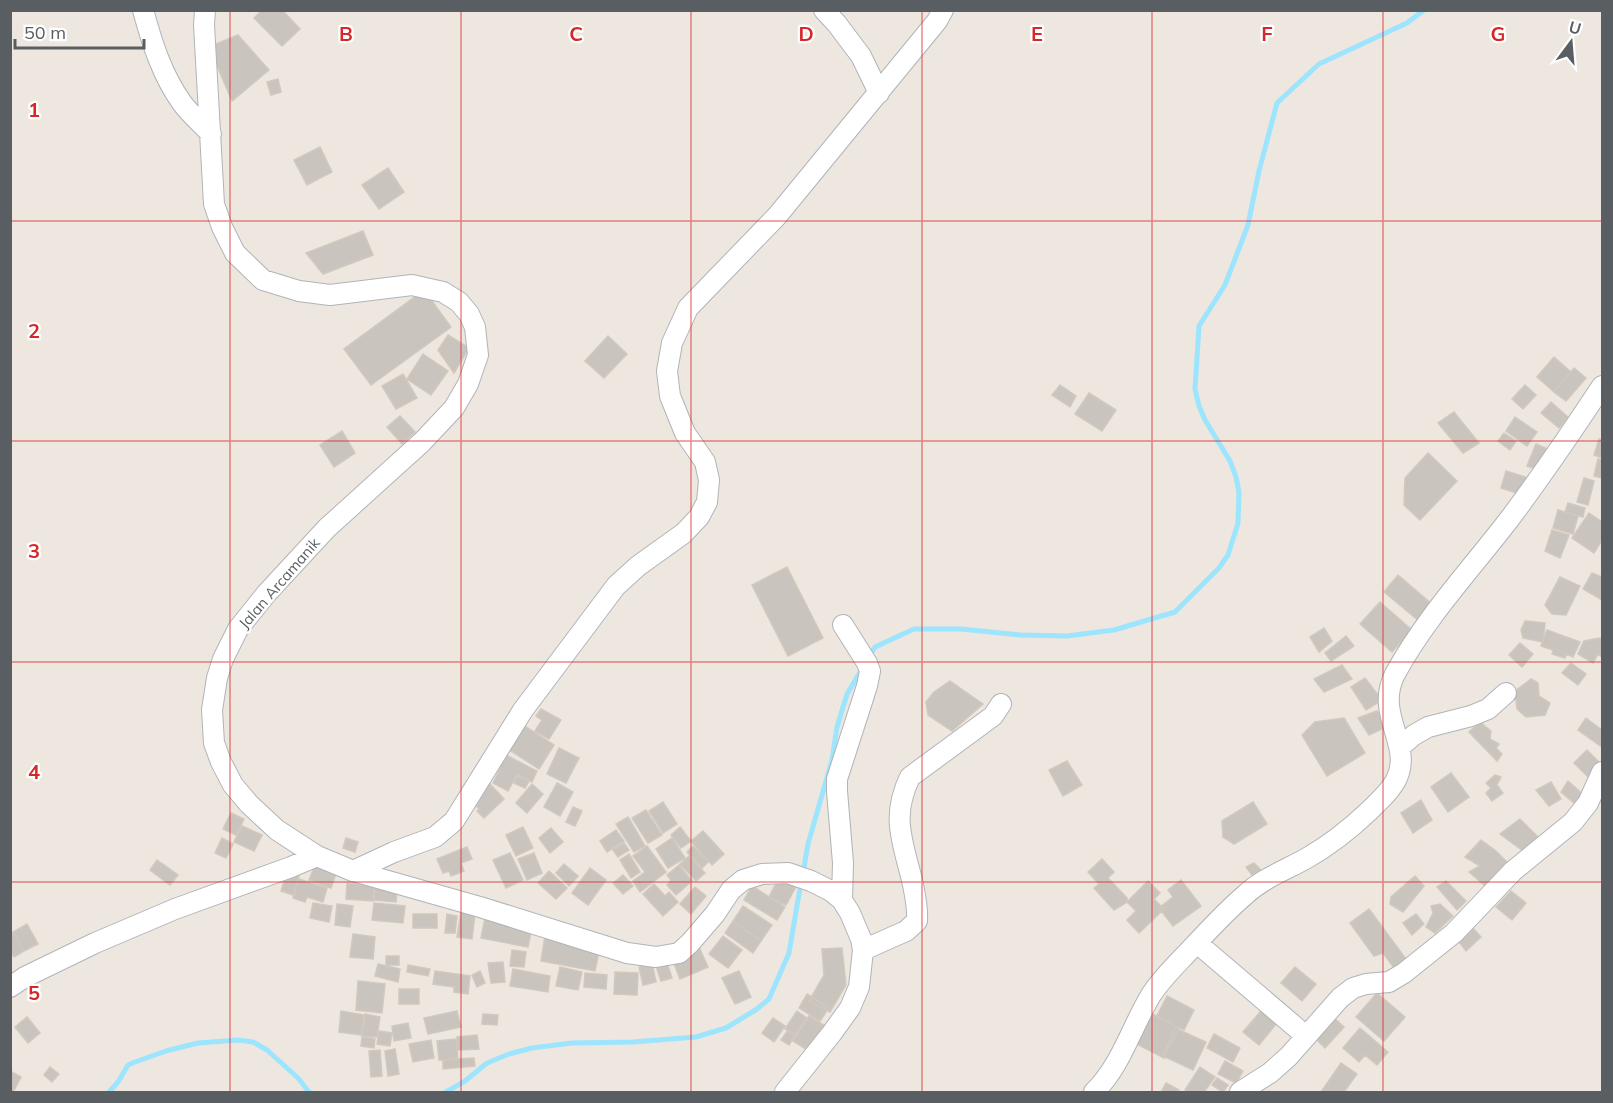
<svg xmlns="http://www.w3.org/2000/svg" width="1613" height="1103" font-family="Mulish,sans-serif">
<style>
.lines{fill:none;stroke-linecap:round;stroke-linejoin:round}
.stream{stroke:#9de4ff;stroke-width:5}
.building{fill:#cac4be;stroke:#d2c8bd;stroke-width:1.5}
.minor-casing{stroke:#b0b4b8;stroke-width:22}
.minor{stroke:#fff;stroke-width:20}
.grid{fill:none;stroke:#d62828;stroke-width:1.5;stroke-opacity:0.55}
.labels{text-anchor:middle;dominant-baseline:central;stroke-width:4.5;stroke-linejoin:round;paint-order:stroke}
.street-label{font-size:15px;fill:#585e62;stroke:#fff}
.grid-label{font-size:20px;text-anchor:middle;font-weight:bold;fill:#d62828;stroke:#fff;stroke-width:4.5;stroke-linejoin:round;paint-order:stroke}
</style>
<rect width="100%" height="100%" fill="#ede7df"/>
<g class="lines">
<!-- stream -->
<path class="stream" d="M869,657L875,647L914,629H961L1020,635L1067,636L1114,630L1175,612L1219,568L1228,555L1238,523L1239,492L1236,477L1230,461L1205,420L1199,406L1195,389L1199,326L1225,285L1248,225L1259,171L1277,103L1319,64L1407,23L1424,10
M803,873L808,844L832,760L837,727L847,694L863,667
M109,1092L118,1082L128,1065L135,1062L166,1051L198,1043L238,1040L253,1042L267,1050L298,1078L309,1092
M446,1092L465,1081L487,1063L509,1054L532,1048L572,1043L633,1042L696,1037L726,1028L757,1009L769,999L789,953L801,882"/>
</g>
<!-- building -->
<path class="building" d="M262,10H282L300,29L282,46L254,18Z
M238,35L269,70L232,101L209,47Z
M278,79L281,92L271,95L267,82Z
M320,147L332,172L307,185L294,160Z
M388,168L404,192L379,209L362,185Z
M363,231L373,255L323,274L306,253Z
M424,290L451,327L371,385L344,349Z
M448,335L469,348L454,373L438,350Z
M608,336L627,354L604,378L585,361Z
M423,354L448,371L431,395L407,379Z
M1554,357L1571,372L1554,392L1537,377Z
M1574,368L1586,378L1566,401L1554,392Z
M403,374L417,398L396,409L382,386Z
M1060,385L1076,396L1070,407L1052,395Z
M1525,385L1536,395L1523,409L1512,399Z
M1089,393L1116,410L1102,431L1075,414Z
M1551,402L1568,417L1559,428L1541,413Z
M1454,412L1479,443L1463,453L1438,423Z
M400,416L415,432L402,444L387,427Z
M1515,417L1537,432L1527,446L1506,431Z
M342,431L355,453L334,467L320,445Z
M1504,433L1516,441L1510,450L1498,441Z
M1599,439L1602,440V458L1594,455Z
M1536,444L1550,450L1542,471L1527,466Z
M1428,453L1457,481L1420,520L1404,505L1405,478Z
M1598,459L1602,460V478L1594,476Z
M1506,471L1528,478L1523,495L1501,488Z
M1584,478L1594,481L1588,505L1577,502Z
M1568,503L1585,508L1583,517L1565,512Z
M1558,510L1578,516L1573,534L1553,528Z
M1589,513L1602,522V540L1594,553L1572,538Z
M1552,530L1569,535L1560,558L1545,551Z
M787,567L823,638L788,656L752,585Z
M1592,573L1602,577V600L1583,589Z
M1398,575L1433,605L1419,621L1384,592Z
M1560,577L1580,586L1566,615L1552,614L1545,605Z
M1380,602L1412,630L1392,652L1360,624Z
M1525,621L1545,623L1543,642L1523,638L1521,630Z
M1324,628L1332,641L1319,652L1310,637Z
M1547,630L1580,642L1573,657L1566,654L1565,658L1552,654L1553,650L1541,646Z
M1346,636L1354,646L1331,661L1325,653Z
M1600,638L1602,640V657L1598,654L1593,663L1578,654L1584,641Z
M1520,643L1533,654L1522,667L1509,655Z
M1571,663L1586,674L1578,685L1562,673Z
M1342,665L1352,679L1324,692L1314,679Z
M1365,678L1382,700L1366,710L1351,687Z
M1531,679L1538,683L1539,696L1550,703L1545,715L1526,717L1517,709L1516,700L1510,695Z
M950,681L983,704L952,731L928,715L926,702L934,692Z
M541,709L561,720L549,739L535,731L542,720L536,716Z
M1377,711L1388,726L1369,735L1358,718Z
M1344,718L1365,753L1327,776L1302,735L1315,722Z
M1586,718L1602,730V747L1578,730Z
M1480,722L1491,731L1490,739L1499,744L1496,748L1502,754L1497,761L1469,732Z
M523,725L554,745L539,769L508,749Z
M559,748L579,758L566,783L547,774Z
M1587,750L1602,765L1590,779L1574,763Z
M504,754L537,771L532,782L517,774L508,791L493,783L500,769L498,768Z
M1067,761L1082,785L1063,796L1049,770Z
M1451,773L1469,797L1448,812L1431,787Z
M1495,775L1501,777L1497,785L1503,793L1492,801L1486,793L1491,788L1486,783Z
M517,776L529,781L525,788L514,783Z
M1568,781L1586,797L1580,808L1561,792Z
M1551,782L1561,799L1549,806L1536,790Z
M557,783L573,792L560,816L544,807Z
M490,784L504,799L484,818L477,811L479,809L472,801Z
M532,784L543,794L527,813L516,803Z
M1421,800L1432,820L1413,833L1401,813Z
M663,802L677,824L663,833L649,811Z
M1253,802L1267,824L1234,844L1223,837L1222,821Z
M573,807L582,811L575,826L566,822Z
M646,810L662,835L648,843L632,818Z
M231,813L244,819L236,835L223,829Z
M628,817L645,846L634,852L616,824Z
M1520,819L1538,837L1522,850L1500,834Z
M242,826L262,835L254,851L234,842Z
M523,827L533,848L516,856L506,835Z
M680,827L691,841L681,848L671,835Z
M551,828L563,842L550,853L539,838Z
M616,830L624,841L607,852L600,841Z
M703,831L724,854L712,865L691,841Z
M222,838L233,844L226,858L215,853Z
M346,838L358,842L355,852L343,848Z
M672,838L685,858L668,868L656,849Z
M1481,840L1496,851L1513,868L1484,885L1469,872L1480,866L1465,857Z
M624,843L629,850L618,857L613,850Z
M647,846L666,872L640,892L633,881L645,872L633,856Z
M693,846L708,862L702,868L687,852Z
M467,847L472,859L461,863L464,871L451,876L449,871L443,873L437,859Z
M510,853L523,880L506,888L493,860Z
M534,853L542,873L527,880L518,859Z
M629,854L640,872L631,878L620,860Z
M689,856L705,873L696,881L680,864Z
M1102,859L1114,872L1108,878L1127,898V902L1114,910L1094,888L1099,884L1088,872Z
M157,860L178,875L170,885L150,870Z
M316,863L337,871L331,888L309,880Z
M1254,863L1261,870L1252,875L1246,867Z
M564,864L578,876L569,886L556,873Z
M679,865L692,881L676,895L667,885L671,880L667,875Z
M590,868L606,880L588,905L572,893Z
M549,871L567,888L556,899L538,883Z
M287,872L299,876L293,895L281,891Z
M781,874L798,883L786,905L769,897Z
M623,875L633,886L623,894L613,883Z
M1415,876L1424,886L1403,912L1390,904L1391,897Z
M299,879L327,888L323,902L307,897L305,902L293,898Z
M1181,880L1201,906L1173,926L1159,908L1173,897L1168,890Z
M1148,881L1160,893L1154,899L1164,909L1139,933L1127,920L1136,911L1127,902Z
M1446,881L1466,901L1457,910L1437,887Z
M347,883L374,886L373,901L346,899Z
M654,884L665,896L669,892L678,902L663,916L643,894Z
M752,886L785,907L777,920L744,900Z
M375,887L397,890L396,902L374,900Z
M695,887L706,896L691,914L680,904Z
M1511,891L1526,903L1512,920L1496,907Z
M313,903L332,906L329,922L310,918Z
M374,903L405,906L403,923L372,920Z
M337,904L353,906L350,927L335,925Z
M1440,904L1453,916L1435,933L1426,927L1433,913L1431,906Z
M743,906L772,925L761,941L733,921Z
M1369,909L1406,959L1394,968L1383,953L1374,956L1350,923Z
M461,912L475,914L472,939L457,937Z
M413,914H437V928H413Z
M447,914L457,916L455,933H445Z
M1416,914L1424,924L1412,935L1403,923Z
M485,918L532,927L528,947L481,938Z
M733,921L761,941L753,953L725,933Z
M27,924L38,944L24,951L13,932Z
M1472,927L1481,937L1466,951L1456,938Z
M13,932L24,951L14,957L10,950V933Z
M353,934L375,937L373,959L350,957Z
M545,936L600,947L595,971L541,961Z
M723,936L742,950L728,968L709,954Z
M842,948L846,985L830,1012L809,1001L824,975L822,949Z
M700,949L708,967L680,979L673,961Z
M512,950L526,952L524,967L510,966Z
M386,956H399V965H386Z
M666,960L672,978L661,981L655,963Z
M503,962L505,982L491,983L488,963Z
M652,963L656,982L643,985L639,967Z
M378,964L400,969L398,982L375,976Z
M408,965L430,969L428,976L407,972Z
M560,967L582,972L578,990L556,986Z
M1295,967L1316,984L1302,1001L1281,983Z
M513,969L550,976L548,992L510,986Z
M435,971L470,976L468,994L454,992V987L433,984Z
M480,971L485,983L477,987L472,975Z
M739,971L751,997L735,1004L722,978Z
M615,972L638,973L637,995L614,994Z
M585,973L607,975L606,989L584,987Z
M358,981L385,984L382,1013L356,1010Z
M399,989H419V1004H399Z
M1377,993L1405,1017L1384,1041L1356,1017Z
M807,994L829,1008L820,1021L799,1008Z
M1167,996L1194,1010L1184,1030L1157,1016Z
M1145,1010L1180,1028L1163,1056L1164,1058L1129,1040Z
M341,1011L364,1015L361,1035L339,1032Z
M457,1011L461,1027L428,1034L424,1018Z
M797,1011L807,1018L795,1035L785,1029Z
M1261,1011L1277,1023L1259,1045L1243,1032Z
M365,1014L380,1017L377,1037L362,1036Z
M483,1014L498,1015L497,1025L482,1024Z
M1331,1015L1344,1027L1325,1048L1312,1035Z
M809,1016L825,1026L809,1051L793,1041Z
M27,1017L40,1033L28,1043L15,1027Z
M773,1018L785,1026L774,1042L762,1033Z
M408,1023L411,1038L394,1041L392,1026Z
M1175,1028L1206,1042L1193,1070L1163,1056Z
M1360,1028L1388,1052L1377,1065L1365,1055L1359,1062L1343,1048Z
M788,1030L795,1035L789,1045L781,1040Z
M379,1031L392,1033L390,1046L377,1044Z
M1214,1034L1240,1048L1233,1062L1207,1048Z
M477,1035L479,1049L458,1050L457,1037Z
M362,1037L375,1039L374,1048L361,1046Z
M456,1039L458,1058L439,1060L437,1041Z
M431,1040L434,1058L413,1062L409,1044Z
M395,1049L399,1074L388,1076L385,1051Z
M380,1050L382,1076L371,1077L369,1051Z
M474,1058L475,1066L443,1069V1060Z
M1225,1061L1243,1071L1236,1083L1218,1074Z
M1341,1063L1357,1074L1344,1092H1321Z
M50,1067L59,1074L52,1082L44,1075Z
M1200,1067L1215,1077L1204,1092H1189L1185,1090Z
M10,1071L21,1077L13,1092H10Z
M1217,1078L1228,1085L1223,1092L1212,1085Z
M1166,1083L1179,1090L1177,1092H1161Z"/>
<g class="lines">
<!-- minor casing -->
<g class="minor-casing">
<path id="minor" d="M143,10C152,43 162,75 182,103C190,114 202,124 211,134
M205,10L204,25L214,204L222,227L235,253L263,280L299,291L330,295L412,285L443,292L459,302L469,314L475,327L478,355L468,384L454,408L422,442L327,528L266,594L238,629L223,659L217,678L212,710L214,743L221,762L233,785L249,804L277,830L317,856L353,871L480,907L627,953L656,957L679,953L690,943L715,914L731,890L743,880L762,874L788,873L811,881L831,891L842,900L850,913L861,939L863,950L859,987L850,1008L832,1033L785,1092
M824,10L837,24L861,56L879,93
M1400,747L1414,735L1428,727L1471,716L1488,709L1506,693
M353,871L394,852L435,837L454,821L523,710L616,586L638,566L684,533L699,517L707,502L709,480L705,462L685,433L670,396L667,371L672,343L688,308L777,216L937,21L943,10
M842,900L843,863L837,791V779L867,686L870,671L867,663L843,625
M1197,943L1306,1036
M863,950L906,931L917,921C918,906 915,895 912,880C902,840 891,816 910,777L993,716L1001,704
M10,987L25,977L95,943L175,909L291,867L317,856
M1094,1092C1121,1066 1132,1026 1151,995C1162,978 1177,964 1190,950C1208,931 1225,912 1245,895C1263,878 1286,870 1307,858C1330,845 1350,829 1369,811C1378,802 1390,792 1396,780C1414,745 1374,715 1395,674C1426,617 1472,568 1511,517C1543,474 1573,430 1602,386
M1240,1092L1270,1073L1289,1056L1340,998L1353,988L1366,984L1389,982L1404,973L1454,933L1513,871L1573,822L1588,803L1602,772"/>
</g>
<!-- minor -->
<use href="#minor" class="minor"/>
</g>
<!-- grid -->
<path class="grid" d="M230,10V1092M461,10V1092M691,10V1092M922,10V1092M1152,10V1092M1383,10V1092M10,221H1602M10,441H1602M10,662H1602M10,882H1602"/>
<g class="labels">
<!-- street labels -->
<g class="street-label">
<text transform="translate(279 583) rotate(-49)">Jalan Arcamanik</text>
</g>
</g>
<g class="grid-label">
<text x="346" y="41">B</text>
<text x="576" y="41">C</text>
<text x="806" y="41">D</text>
<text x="1037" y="41">E</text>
<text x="1267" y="41">F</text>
<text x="1498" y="41">G</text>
<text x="34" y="117">1</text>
<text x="34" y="338">2</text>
<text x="34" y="558">3</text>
<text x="34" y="779">4</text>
<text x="34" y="1000">5</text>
</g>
<!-- border -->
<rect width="1613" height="1103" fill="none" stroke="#585e62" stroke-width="24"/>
<!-- north arrow -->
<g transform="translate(1571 42) rotate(16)" stroke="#ffffff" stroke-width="4.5" paint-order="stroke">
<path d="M0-4.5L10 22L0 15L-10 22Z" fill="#585e62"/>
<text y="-9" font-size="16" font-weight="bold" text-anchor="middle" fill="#585e62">U</text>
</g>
<!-- scale -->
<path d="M15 39v9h129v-9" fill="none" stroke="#585e62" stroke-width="3"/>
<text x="24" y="39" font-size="18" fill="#585e62" stroke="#ffffff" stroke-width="4.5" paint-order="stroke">50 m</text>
</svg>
